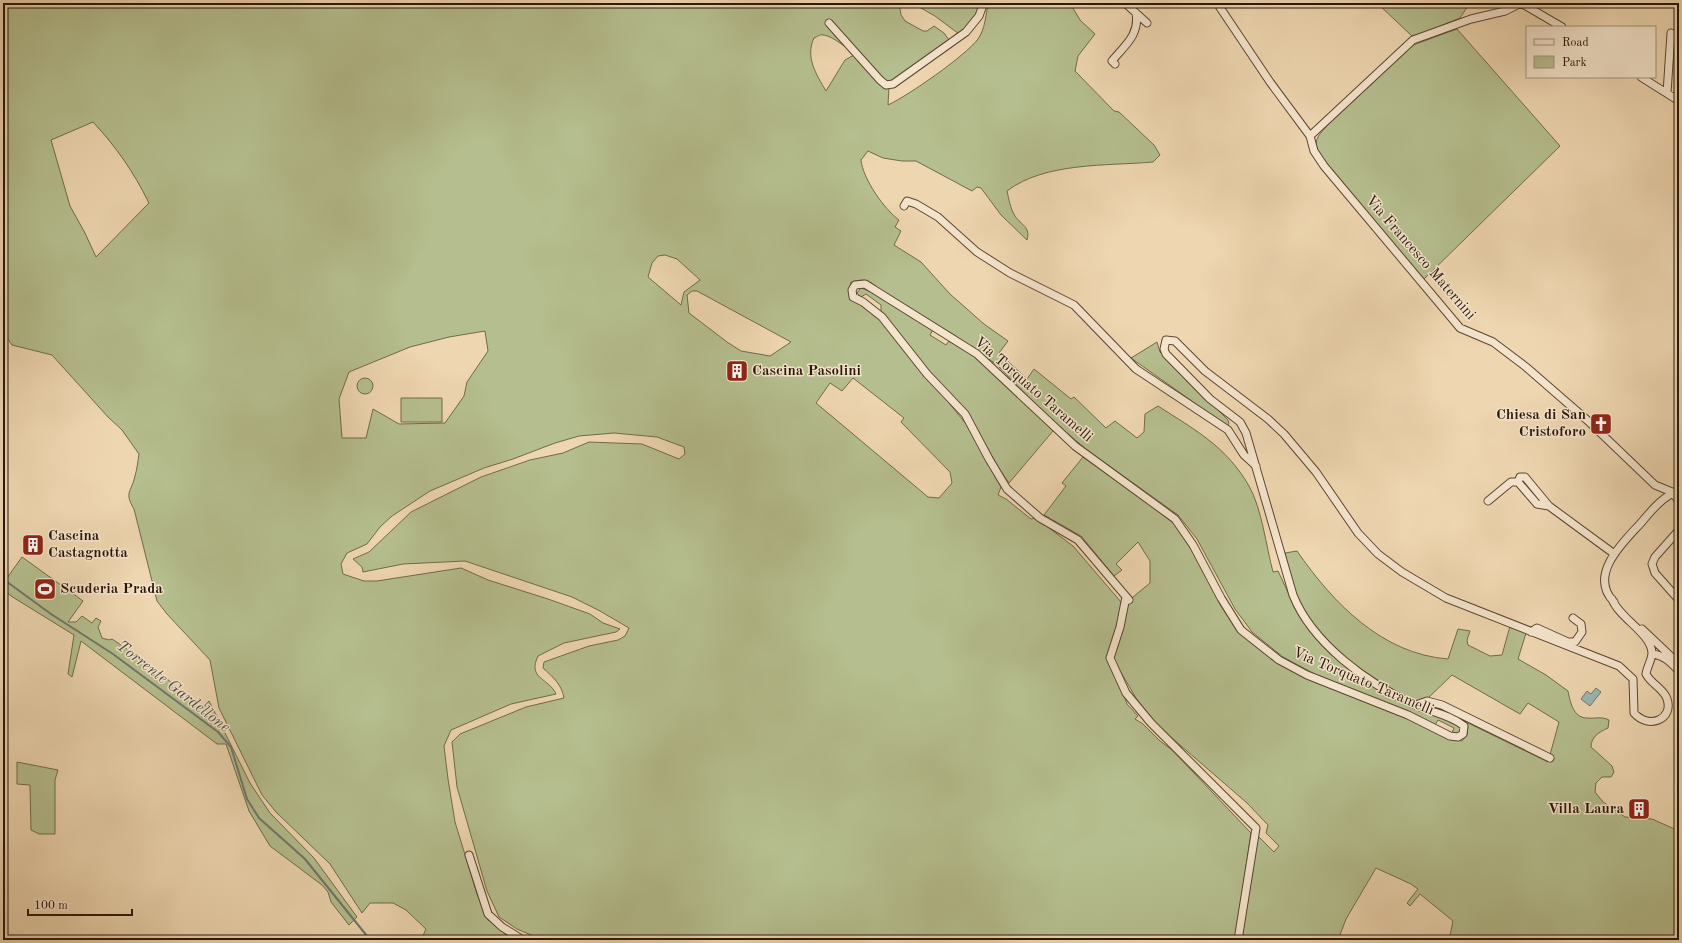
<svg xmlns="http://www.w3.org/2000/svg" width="1682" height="943" font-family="'Old Standard TT',serif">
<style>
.green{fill:#b5be8e;stroke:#706a4a;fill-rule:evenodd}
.water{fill:#9cb7b4;stroke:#6e776e}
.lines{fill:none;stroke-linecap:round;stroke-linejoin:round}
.stream{stroke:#6e776e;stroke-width:2}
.minor-casing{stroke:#5b4630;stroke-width:9}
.minor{stroke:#f4e4cc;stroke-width:7}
.labels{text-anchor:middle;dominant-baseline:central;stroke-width:3;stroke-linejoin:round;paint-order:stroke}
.street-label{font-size:15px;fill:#2a1606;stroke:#f4e4cc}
.poi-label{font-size:15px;font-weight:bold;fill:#2a1606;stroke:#f4e4cc;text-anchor:start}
.water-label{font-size:16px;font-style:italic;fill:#524e43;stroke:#f4e4cc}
</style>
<rect width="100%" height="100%" fill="#eed6b0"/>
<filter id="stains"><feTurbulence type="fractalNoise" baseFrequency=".005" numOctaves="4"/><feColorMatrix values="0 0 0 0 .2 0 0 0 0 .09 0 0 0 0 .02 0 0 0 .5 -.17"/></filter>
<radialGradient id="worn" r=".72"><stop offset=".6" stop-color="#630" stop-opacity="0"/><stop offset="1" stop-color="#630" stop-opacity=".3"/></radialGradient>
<!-- green -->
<path class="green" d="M3,3H899L901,15L905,21L923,31H927L934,26L944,33L949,40L892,82L885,81C874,71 836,35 823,35C820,34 817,37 814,38C805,57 816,74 826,91L845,60L854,55L889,86L888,105C909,95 964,57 978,39C985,29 986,15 988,3H1070L1080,20L1095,34L1078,56L1075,71L1114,111L1119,112L1154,145L1160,155L1153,162C1107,166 1045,162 1007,191C1009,199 1010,208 1015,216C1021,225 1031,227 1027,240L1001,215L981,188L977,187L972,191L916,161H902L883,158L868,151L861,160C863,179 884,209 899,220L895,227L901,231L894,245L921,262L950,294L984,324L1008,341L999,353L1027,379L1034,369L1071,399L1074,397L1106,428L1115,421L1137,438L1144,432L1145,414L1158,406C1195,430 1226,446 1249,486C1262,509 1266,546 1273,572L1278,571C1284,583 1289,595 1294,607C1309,636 1356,678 1384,693C1409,706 1437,712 1460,726L1461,729L1458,734L1452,733L1454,728L1438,720L1435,725L1324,679L1283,657L1252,632L1235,609L1197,539L1178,515L1087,450L1046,415L996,364L954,335L879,289C869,280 866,278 851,282L849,290L862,305L884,323L966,424L1001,487L998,495L1006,499L1031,519L1036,518L1073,546L1121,602L1118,627L1109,655L1127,704L1138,716L1135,719L1143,724L1160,741L1172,750L1251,833L1235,940H554L536,937L517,929L499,917L487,891L457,787L452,742L460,734L526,707L564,698C562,685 553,677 543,668L544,662L589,646L618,640L625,636L629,628L600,611L572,597L465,561L403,564L363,572L362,567L353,559L369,552L411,512L481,477L530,460L563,453L589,442L642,444L679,459L685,454L684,447L657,437L614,433L579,436L555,443L513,459L484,468L430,491L392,516L380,527L367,544L347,553L341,564L343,574L364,581H377L461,568L488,580L548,599L590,614L603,623L620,629L616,632L564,643L538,656C527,679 549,678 556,694L511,704L451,730L444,746L448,779L455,822L477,894L488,920L519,940H421L426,929L406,910L393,903H370L362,913L330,864L276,812L262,795L219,708L210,660L167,614L157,601L134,509C124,492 131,493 135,476C137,469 138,461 139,454L122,430L108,417L52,355L12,345L3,332ZM93,122C117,148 133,171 149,203L96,257L85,233L70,206L51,140ZM665,255L677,259L700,280L684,292L681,305L648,277L652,263L658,256ZM692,291H697L791,342L770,356L741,351L727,342L689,313L687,295ZM485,331L488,351L467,382L464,396L445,423L399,424L373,409L366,438H342L339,399L349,372L410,347L449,337ZM853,378L904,418L901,422L950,472L952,483L939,498L928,497L816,403L830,383L842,391Z
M912,3H979C978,16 969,26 959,34L935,16Z
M1377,3H1470L1460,18L1413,37Z
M1457,29L1560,146L1424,279L1327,165C1310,142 1314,139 1333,120L1413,45Z
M861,288L871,292L933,330L930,335L946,345L949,341L976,357L1004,382L1053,431L1009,483L998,467L974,423L960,403L929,372L881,311V305L866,294L861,297L857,293Z
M1157,342L1160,352L1228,420L1229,424L1227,426L1131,358Z
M357 386a8 8 0 1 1 16 0a8 8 0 1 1-16 0Z
M401,398H442V422H401Z
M1083,457L1173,520L1203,569L1221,606L1235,627L1307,679L1421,724L1448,738L1462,741L1467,735L1468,726L1464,721L1548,762L1559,722L1528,703L1520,714L1452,675L1427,699L1415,702C1374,679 1318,646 1298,601C1292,586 1289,569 1285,553L1297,551C1333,603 1382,654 1448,659L1458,629L1470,631L1467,640L1468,645L1490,656L1502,655L1510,626L1526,633L1518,659L1546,675L1568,691C1570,701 1573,718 1587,718C1595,719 1601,716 1609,720L1608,728C1599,732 1591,737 1591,747L1612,766L1614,772L1611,777H1602L1596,783L1595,792L1603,802L1625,817L1652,819L1679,831V940H1449L1453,921L1420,894L1410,906L1407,903L1418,889L1411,884L1376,868L1346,919L1338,940H1240L1257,836L1260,838L1274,852L1279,846L1266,833L1268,825L1247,803L1157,725L1136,698L1112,657L1127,602L1150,583V561L1138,542L1116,564L1122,570L1114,576L1081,536L1044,515L1066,486L1062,483Z
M22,557L83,601L68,622H76L82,616L92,623L96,618L101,621L98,627L102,638L109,640L112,639C143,659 176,683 200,711L209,701L250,783L270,813L314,858L357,917L349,925L331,902L328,892L322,885L270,846L249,811L226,744H217L81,641L72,677L68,674L74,635L11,596L3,589V573L7,578Z
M17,762L58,770L55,780V834H39L31,830L30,785L17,784Z"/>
<!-- water -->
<path class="water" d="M1596,688L1601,692L1590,706L1581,699L1587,691L1591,694Z"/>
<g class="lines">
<!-- stream -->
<path class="stream" d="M3,579L51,614L113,654L218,732L231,747L247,799L259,818L305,859L367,936
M373,939L377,940"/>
<!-- minor casing -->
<g class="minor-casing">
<path id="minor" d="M1125,3L1147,23
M1217,3L1270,82L1310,136L1314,151L1324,166L1460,328L1493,342L1526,367L1587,420L1655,485L1672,492L1679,501
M1521,3L1562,27
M829,23L880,80L886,85L893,84L966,32L979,16L983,5L982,3
M1115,64L1112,61C1124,46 1140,35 1136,13
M1641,77L1679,101
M1667,93L1671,33
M1310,136L1413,40L1471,19L1505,11L1521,3
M904,206L907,201L916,204L938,217L977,252L1010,273L1074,305L1136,369L1228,430L1244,455L1256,466
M1488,501L1511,482H1518
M1549,506L1537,504L1518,482L1520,477H1525L1549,506L1613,553
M1679,530L1655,557L1652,564L1655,573L1679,600
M1126,597L1120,627L1110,658L1126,693L1151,723L1256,828L1238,940
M1129,600L1078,540L1040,518L1007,489L989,459L965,414L927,374L882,317L863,302L853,297L852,290L855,285L865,284L977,354L1075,446L1175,519L1193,545L1221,598L1241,630L1279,660L1307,675L1408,715L1450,736L1458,737L1463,734L1464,726C1449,714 1430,712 1413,704C1368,684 1312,643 1293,595L1246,433L1240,422L1210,399L1166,354L1164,349L1166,340L1175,341L1205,371L1268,419L1284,434L1316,472L1358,533L1378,554L1402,572L1446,598L1619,666L1633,679L1634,713C1649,730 1674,719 1667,699C1664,689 1651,684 1646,674C1647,667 1652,659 1652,653C1651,633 1619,618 1612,599
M1614,602C1588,576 1622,543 1640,524C1652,510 1662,497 1679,490
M1642,629L1679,664
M1531,632L1537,628L1568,642H1575L1582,632L1581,624L1573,618
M1652,654C1664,655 1671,663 1679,671
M1416,705L1427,701L1442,705L1550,758
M1679,791V795
M469,855L488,914L502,927L523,940"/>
</g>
<!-- minor -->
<use href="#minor" class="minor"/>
</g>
<!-- icons -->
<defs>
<g id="building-square" transform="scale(1.15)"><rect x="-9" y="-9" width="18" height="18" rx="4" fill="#8f2418" stroke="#f4e4cc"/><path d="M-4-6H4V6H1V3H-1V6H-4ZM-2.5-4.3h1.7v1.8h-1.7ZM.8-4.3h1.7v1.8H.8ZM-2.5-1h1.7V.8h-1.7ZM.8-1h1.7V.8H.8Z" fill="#fff"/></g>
<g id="church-square" transform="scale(1.15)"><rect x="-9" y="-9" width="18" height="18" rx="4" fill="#8f2418" stroke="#f4e4cc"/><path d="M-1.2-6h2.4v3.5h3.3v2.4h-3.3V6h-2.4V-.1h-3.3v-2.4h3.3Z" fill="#fff"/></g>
<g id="stadium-square" transform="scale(1.15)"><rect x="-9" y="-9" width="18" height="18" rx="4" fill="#8f2418" stroke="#f4e4cc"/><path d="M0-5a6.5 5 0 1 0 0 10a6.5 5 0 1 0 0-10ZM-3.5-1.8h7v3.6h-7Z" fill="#fff"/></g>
</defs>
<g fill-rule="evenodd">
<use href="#building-square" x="737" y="371"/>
<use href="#church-square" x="1601" y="424"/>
<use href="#building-square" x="33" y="545"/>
<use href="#stadium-square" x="45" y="589"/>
<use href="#building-square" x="1639" y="809"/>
</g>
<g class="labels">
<!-- street labels -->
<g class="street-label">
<text transform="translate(1420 258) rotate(49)">Via Francesco Maternini</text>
<text transform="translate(1033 390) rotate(41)">Via Torquato Taramelli</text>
<text transform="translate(1363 682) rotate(23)">Via Torquato Taramelli</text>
</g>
<!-- poi labels -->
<g class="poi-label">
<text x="752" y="371">Cascina Pasolini</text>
<text x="1586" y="415" text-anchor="end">Chiesa di San<tspan x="1586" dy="17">Cristoforo</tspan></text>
<text x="48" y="536">Cascina<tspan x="48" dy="17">Castagnotta</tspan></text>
<text x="60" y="589">Scuderia Prada</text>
<text x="1624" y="809" text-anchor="end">Villa Laura</text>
</g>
<!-- water labels -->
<g class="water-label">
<text transform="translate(173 687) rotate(38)">Torrente Gardellone</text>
</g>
</g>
<!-- margin -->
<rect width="1682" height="943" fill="none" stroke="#eed6b0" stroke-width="16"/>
<rect x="4" y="4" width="1674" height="935" fill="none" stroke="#2a1606" stroke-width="2"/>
<rect x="8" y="8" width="1666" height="927" fill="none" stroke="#2a1606"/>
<!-- legend -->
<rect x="1526" y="26" width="130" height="52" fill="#f4e4cc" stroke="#a3927d"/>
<rect x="1534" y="39" width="20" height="6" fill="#f4e4cc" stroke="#a3927d"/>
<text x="1562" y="46" font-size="12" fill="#2a1606">Road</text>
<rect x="1534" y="56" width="20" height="12" fill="#b5be8e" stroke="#a3927d"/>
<text x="1562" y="66" font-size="12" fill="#2a1606">Park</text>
<!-- scale -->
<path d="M28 909v6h104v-6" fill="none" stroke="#2a1606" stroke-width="2"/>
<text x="34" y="909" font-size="12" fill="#2a1606" stroke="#f4e4cc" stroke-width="3" paint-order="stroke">100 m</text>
<rect width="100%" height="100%" filter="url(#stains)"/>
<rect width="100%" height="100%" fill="url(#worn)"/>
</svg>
